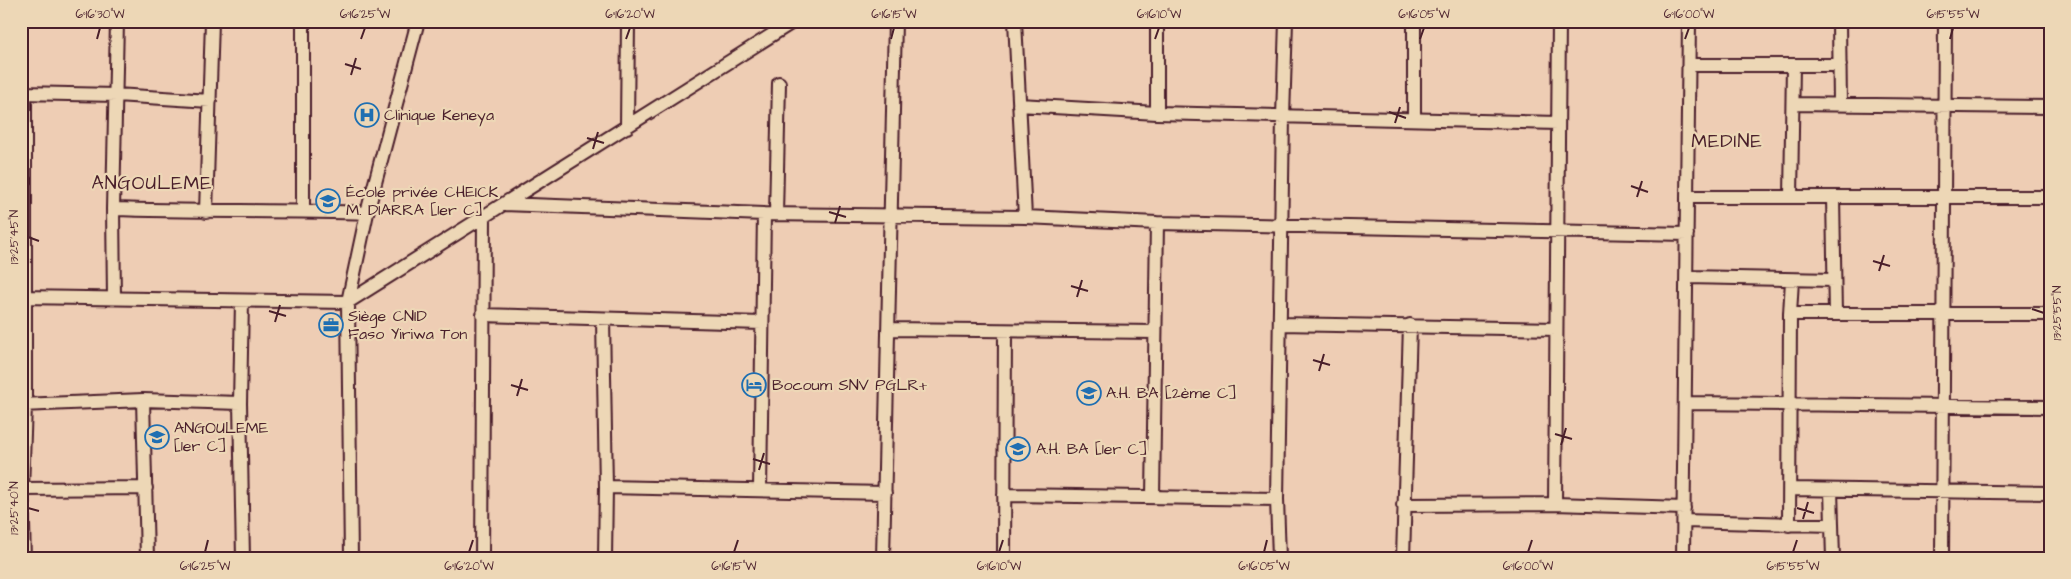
<svg xmlns="http://www.w3.org/2000/svg" width="2071" height="579" font-family="'Architects Daughter',sans-serif">
<style>
.lines{fill:none;stroke-linecap:round;stroke-linejoin:round}
.street-casing{stroke:#4a1f2b;stroke-width:16}
.street{stroke:#edd7b6;stroke-width:12}
.ticks{fill:none;stroke:#4a1f2b;stroke-width:2}
.labels{text-anchor:middle;dominant-baseline:central;stroke-width:4.5;stroke-linejoin:round;paint-order:stroke}
.poi-label{font-size:16px;fill:#4a1f2b;stroke:#edd7b6;text-anchor:start}
.quarter-label{font-size:19px;letter-spacing:1px;fill:#4a1f2b;stroke:#edd7b6}
.neatline{fill:none;stroke:#4a1f2b;stroke-width:2}
.ticks-label{font-size:12px;text-anchor:middle;fill:#4a1f2b}
</style>
<rect width="100%" height="100%" fill="#eecdb4"/>
<filter id="ink" filterUnits="userSpaceOnUse"><feTurbulence type="fractalNoise" baseFrequency=".02" numOctaves="2"/><feDisplacementMap in="SourceGraphic" scale="10" xChannelSelector="R" yChannelSelector="G"/><feConvolveMatrix kernelMatrix="1 2 1 2 8 2 1 2 1" color-interpolation-filters="sRGB"/></filter>
<g filter="url(#ink)">
<g class="lines">
<!-- street casing -->
<g class="street-casing">
<path id="street" d="M303,21V211
M1015,21L1025,217
M1414,21V118
M1839,21L1840,104
M1689,65H1840
M21,93L116,95L210,101
M1793,104L2050,107
M1019,105L1157,113L1558,123
M1157,113V21
M627,127L628,21
M1688,197H2050
M1791,197L1793,65
M1833,197L1835,314
M504,204L764,214L1025,217L1157,223L1687,234
M113,209C198,212 283,210 367,213
M206,212L212,21
M776,214L779,83
M1687,277L1834,280
M21,297L348,302L794,21
M114,298L113,209L117,21
M242,301L240,403L243,558
M1790,314H2050
M483,315L762,323
M603,320L606,487L605,558
M1280,324L1556,329
M888,329L1155,332
M143,400L147,558
M1685,403L2050,407
M21,405L143,400L240,403
M606,487L885,493
M22,489L146,488
M1790,489L2050,493
M760,490L764,214
M1831,490L1833,558
M1004,495L1277,499
M1153,497L1157,223
M1555,504L1559,21
M1403,505L1555,504L1684,508
M1684,521L1832,525
M1789,525L1790,314L1792,280
M24,558L22,489L25,405V94
M351,558L348,302L367,213L418,21
M482,558L484,217
M883,558L895,21
M1004,558L1005,332
M1279,558L1277,499L1283,117L1286,21
M1403,558L1410,325
M1683,558L1689,21
M1942,558L1945,21"/>
</g>
<!-- street -->
<use href="#street" class="street"/>
</g>
</g>
<!-- ticks -->
<path class="ticks" d="M97,39L100,28M361,39L365,28M626,39L630,28M891,39L894,28M1155,39L1159,28M1420,39L1424,28M1685,39L1689,28M1950,39L1953,28M345,64L361,69M351,75L356,58M1389,112L1406,118M1395,123L1400,107M587,138L604,143M593,149L598,132M1631,186L1648,192M1637,197L1642,181M829,212L846,217M835,223L840,206M28,237L39,241M1873,261L1890,266M1879,271L1884,255M1071,286L1088,291M1077,297L1082,280M2032,309L2044,313M269,311L286,316M275,322L280,305M1313,360L1330,365M1319,371L1324,354M511,385L528,390M517,396L522,379M1555,434L1572,439M1561,445L1566,428M753,459L770,464M759,470L764,453M28,508L39,511M1797,508L1814,513M1803,519L1808,502M205,552L208,540M469,552L473,540M734,552L738,540M999,552L1003,540M1264,552L1267,540M1528,552L1532,540M1793,552L1797,540"/>
<!-- icons -->
<defs>
<g id="hospital-ring" transform="scale(1.25)"><circle r="9.5" fill="#edd7b6" stroke="#1f6fb2" stroke-width="1.5"/><path d="M-5-5h3v3.5h4V-5h3V5h-3V1.5h-4V5h-3Z" fill="#1f6fb2"/></g>
<g id="school-ring" transform="scale(1.25)"><circle r="9.5" fill="#edd7b6" stroke="#1f6fb2" stroke-width="1.5"/><path d="M0-5L7-2L0 1L-7-2ZM-4 1L0 2.5L4 1V4Q0 6-4 4Z" fill="#1f6fb2"/></g>
<g id="office-ring" transform="scale(1.25)"><circle r="9.5" fill="#edd7b6" stroke="#1f6fb2" stroke-width="1.5"/><path d="M-6-3h4V-5.5h4V-3h4V5H-6ZM-1-4.5V-3h2v-1.5ZM-6 0V1H6V0Z" fill="#1f6fb2"/></g>
<g id="hotel-ring" transform="scale(1.25)"><circle r="9.5" fill="#edd7b6" stroke="#1f6fb2" stroke-width="1.5"/><path d="M-6-4.5h1.5V1H6V5H4.5V3h-9V5H-6ZM-4 0a1.8 1.8 0 1 1 3.6 0ZM.5 0V-2.5h3Q6-2.5 6 0Z" fill="#1f6fb2"/></g>
</defs>
<g fill-rule="evenodd">
<use href="#hospital-ring" x="367" y="115"/>
<use href="#school-ring" x="328" y="201"/>
<use href="#office-ring" x="331" y="325"/>
<use href="#hotel-ring" x="754" y="385"/>
<use href="#school-ring" x="1089" y="393"/>
<use href="#school-ring" x="157" y="437"/>
<use href="#school-ring" x="1018" y="449"/>
</g>
<g class="labels">
<!-- poi labels -->
<g class="poi-label">
<text x="384" y="115">Clinique Keneya</text>
<text x="346" y="192">École privée CHEICK<tspan x="346" dy="18">M. DIARRA [1er C]</tspan></text>
<text x="348" y="316">Siège CNID<tspan x="348" dy="18">Faso Yiriwa Ton</tspan></text>
<text x="772" y="385">Bocoum SNV PGLR+</text>
<text x="1106" y="393">A.H. BA [2ème C]</text>
<text x="174" y="428">ANGOULEME<tspan x="174" dy="18">[1er C]</tspan></text>
<text x="1036" y="449">A.H. BA [1er C]</text>
</g>
<!-- quarter labels -->
<g class="quarter-label">
<text x="1727" y="141">MEDINE</text>
<text x="152" y="183">ANGOULEME</text>
</g>
</g>
<!-- margin -->
<rect width="2071" height="579" fill="none" stroke="#edd7b6" stroke-width="55"/>
<rect x="28" y="28" width="2016" height="524" class="neatline"/>
<g class="ticks-label">
<text x="100" y="18">6°16'30"W</text>
<text x="365" y="18">6°16'25"W</text>
<text x="630" y="18">6°16'20"W</text>
<text x="894" y="18">6°16'15"W</text>
<text x="1159" y="18">6°16'10"W</text>
<text x="1424" y="18">6°16'05"W</text>
<text x="1689" y="18">6°16'00"W</text>
<text x="1953" y="18">6°15'55"W</text>
<text transform="translate(14 237) rotate(-90)" y="4">13°25'45"N</text>
<text transform="translate(2057 313) rotate(-90)" y="4">13°25'55"N</text>
<text transform="translate(14 508) rotate(-90)" y="4">13°25'40"N</text>
<text x="205" y="570">6°16'25"W</text>
<text x="469" y="570">6°16'20"W</text>
<text x="734" y="570">6°16'15"W</text>
<text x="999" y="570">6°16'10"W</text>
<text x="1264" y="570">6°16'05"W</text>
<text x="1528" y="570">6°16'00"W</text>
<text x="1793" y="570">6°15'55"W</text>
</g>
</svg>
